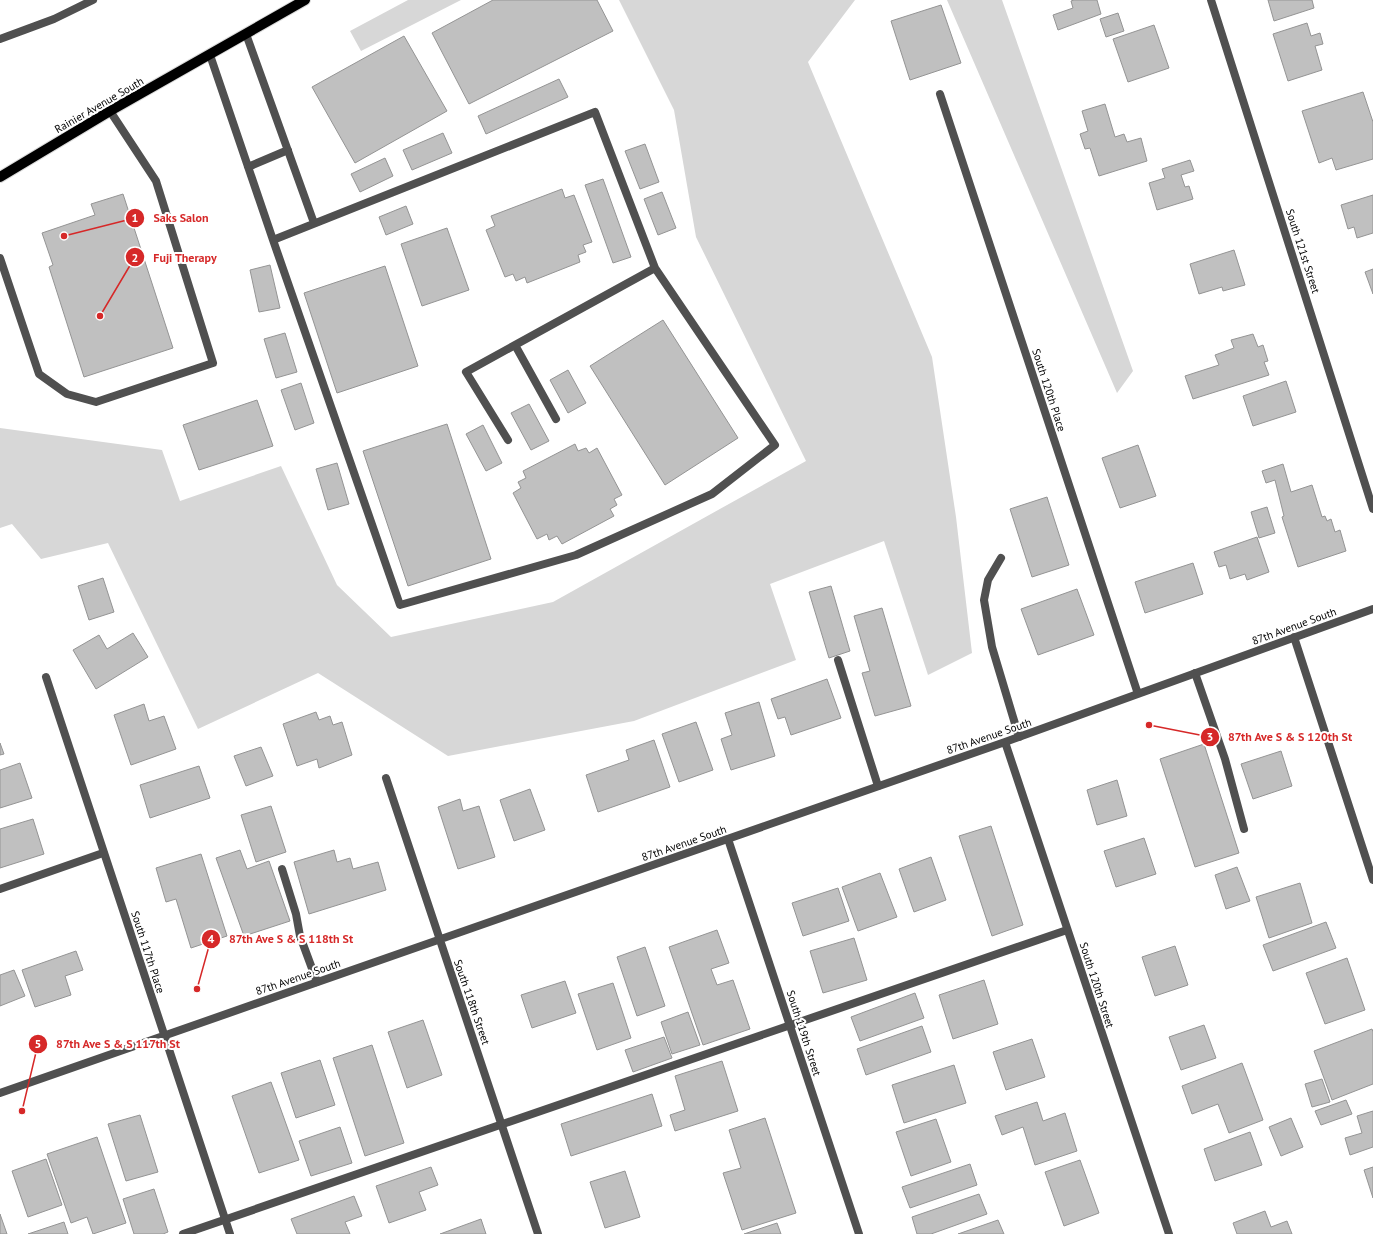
<svg xmlns="http://www.w3.org/2000/svg" width="1373" height="1234" font-family="'PT Sans',sans-serif">
<style>
.green{fill:#d7d7d7}
.building{fill:#c0c0c0;stroke:#949494}
.lines{fill:none;stroke-linecap:round;stroke-linejoin:round}
.primary-casing{stroke:#dbdbdb;stroke-width:12}
.lane{stroke:#505050;stroke-width:8}
.street{stroke:#505050;stroke-width:8}
.primary{stroke:#000;stroke-width:10}
.labels{text-anchor:middle;dominant-baseline:central;stroke-width:4;stroke-linejoin:round;paint-order:stroke}
.street-label{font-size:11px;fill:#000;stroke:#fff}
.leader{fill:none;stroke:#d62828;stroke-width:1.5}
.callout-dot{fill:#d62828;stroke:#fff;stroke-width:1.5}
.mark-label{font-size:12px;text-anchor:middle;font-weight:bold;fill:#fff}
.callout-label{font-size:12px;text-anchor:middle;font-weight:bold;fill:#d62828;stroke:#fff;stroke-width:4;stroke-linejoin:round;paint-order:stroke}
</style>
<rect width="100%" height="100%" fill="#fff"/>
<!-- green -->
<path class="green" d="M408,0H461L361,51L350,31Z
M619,0H855L808,62L932,357L956,517L972,653L928,675L884,541L770,584L796,660L634,721L448,756L318,673L198,729L108,543L41,559L12,524L0,528V428L162,450L180,501L281,466L337,585L391,637L553,602L806,461L696,237L674,110Z
M947,0H1002L1133,371L1117,393Z"/>
<!-- building -->
<path class="building" d="M493,0H597L613,31L469,104L432,33Z
M1074,0H1097L1101,14L1058,30L1053,15L1073,8L1071,1Z
M1268,0H1312L1314,8L1274,21Z
M941,5L961,63L910,80L891,21Z
M1118,13L1124,31L1106,37L1100,19Z
M1307,23L1311,36L1320,33L1323,44L1315,46L1322,70L1288,81L1273,34Z
M1154,25L1169,68L1128,82L1113,39Z
M404,36L447,111L355,163L312,87Z
M559,79L568,97L486,134L478,116Z
M1363,92L1373,122V159L1336,170L1332,158L1319,163L1302,111Z
M1105,104L1115,137L1124,134L1127,142L1141,138L1147,161L1099,176L1090,148L1085,149L1080,134L1088,131L1082,111Z
M443,133L452,153L412,170L403,150Z
M645,144L659,182L640,189L625,151Z
M385,158L393,176L360,192L351,174Z
M1190,160L1194,171L1181,175L1185,187L1189,186L1193,199L1157,210L1149,183L1165,178L1162,169Z
M603,179L631,257L613,263L585,185Z
M562,189L565,198L574,195L592,242L583,245L586,252L578,255L580,262L527,283L525,277L516,281L513,274L505,277L486,230L495,226L491,216Z
M662,192L676,228L658,235L644,199Z
M123,194L173,348L84,377L49,267L53,265L42,233L95,215L91,204Z
M1373,195V233L1357,238L1354,227L1348,229L1341,205Z
M406,206L413,224L386,235L379,217Z
M447,228L469,290L422,306L401,244Z
M1234,250L1245,285L1223,291L1222,287L1199,294L1190,264Z
M270,265L280,308L259,312L250,270Z
M385,266L418,366L337,393L304,293Z
M1373,269V294L1365,272Z
M663,320L738,438L665,485L590,366Z
M285,333L297,372L276,378L264,339Z
M1253,334L1258,347L1263,345L1268,361L1264,362L1269,375L1193,399L1185,376L1219,365L1215,355L1234,348L1231,340Z
M568,370L586,403L568,413L550,380Z
M1286,381L1296,412L1253,426L1243,396Z
M301,383L314,423L295,430L281,390Z
M257,400L273,446L199,470L183,425Z
M529,404L549,441L531,450L511,413Z
M447,424L491,559L408,586L363,451Z
M483,425L502,463L486,471L466,434Z
M575,444L578,451L586,448L589,453L597,448L622,495L614,499L617,505L610,509L614,516L562,544L557,536L549,540L547,534L537,539L513,493L521,488L518,482L526,478L523,471Z
M1138,445L1156,496L1120,508L1102,458Z
M337,463L349,504L328,510L316,469Z
M1283,464L1291,492L1312,485L1322,517L1325,516L1327,521L1331,519L1335,532L1340,530L1346,551L1298,567L1282,517L1284,516L1275,480L1266,483L1262,471Z
M1047,497L1069,565L1032,577L1010,509Z
M1267,507L1275,533L1259,538L1251,512Z
M1257,537L1269,572L1247,580L1245,574L1230,579L1226,565L1219,567L1214,552Z
M1193,563L1203,594L1145,613L1135,582Z
M103,578L114,612L89,620L78,586Z
M831,586L850,651L829,658L809,592Z
M1077,589L1094,635L1038,655L1021,609Z
M882,608L911,706L875,716L862,673L870,671L854,616Z
M133,633L148,657L96,689L73,650L99,635L107,649Z
M827,679L841,718L791,735L785,717L778,719L771,699Z
M759,702L775,756L731,770L721,739L732,735L725,713Z
M144,704L149,721L164,716L176,749L131,765L114,715Z
M316,712L319,720L330,716L333,725L342,722L352,755L319,768L317,759L297,766L283,724Z
M696,722L713,770L679,782L662,734Z
M654,740L670,787L598,812L586,775L629,760L626,750Z
M0,743L4,754L0,755Z
M1204,744L1239,853L1195,867L1160,759Z
M261,747L273,776L246,786L234,756Z
M1281,751L1292,786L1253,799L1241,764Z
M20,763L32,798L0,808V770Z
M199,766L210,798L150,818L140,785Z
M1117,780L1127,816L1097,825L1087,790Z
M530,789L545,830L514,841L500,800Z
M460,799L463,811L479,806L495,857L458,869L438,807Z
M271,806L286,852L256,862L241,815Z
M33,819L44,854L0,868V829Z
M991,826L1023,925L992,936L959,836Z
M1144,838L1156,874L1116,887L1104,851Z
M240,850L247,869L269,861L290,921L244,936L216,858Z
M334,850L337,862L350,858L353,869L378,862L386,890L309,914L294,862Z
M201,854L227,936L191,948L176,899L166,902L156,868Z
M931,857L946,900L914,912L899,869Z
M1237,867L1250,901L1226,909L1215,875Z
M880,873L897,917L858,931L842,887Z
M1300,883L1312,923L1269,938L1256,897Z
M838,888L849,921L803,936L792,903Z
M1326,922L1336,948L1273,971L1263,945Z
M717,930L729,963L711,969L717,985L733,980L750,1029L703,1045L669,947Z
M854,938L867,980L823,993L810,951Z
M1175,946L1188,985L1155,996L1142,957Z
M645,947L665,1006L637,1016L617,957Z
M76,951L83,970L65,976L71,995L35,1007L22,970Z
M1347,958L1365,1010L1325,1024L1306,973Z
M14,970L25,996L0,1006V975Z
M984,980L998,1024L953,1039L939,995Z
M565,981L576,1013L532,1028L521,995Z
M613,983L631,1038L597,1050L578,994Z
M915,993L924,1018L860,1041L851,1017Z
M688,1012L700,1045L672,1054L661,1022Z
M423,1020L442,1075L407,1088L388,1032Z
M1204,1025L1216,1058L1181,1070L1169,1037Z
M922,1026L931,1052L866,1075L857,1049Z
M1372,1029L1373,1032V1084L1332,1100L1314,1051Z
M664,1037L672,1058L633,1072L625,1050Z
M1032,1039L1045,1077L1006,1090L993,1052Z
M372,1045L404,1143L365,1156L333,1058Z
M320,1060L335,1105L296,1118L281,1073Z
M722,1061L738,1111L675,1131L670,1115L685,1110L675,1076Z
M1242,1063L1263,1120L1229,1133L1218,1104L1192,1114L1182,1086Z
M954,1065L966,1103L904,1123L892,1085Z
M1322,1079L1330,1102L1312,1107L1305,1084Z
M271,1082L299,1160L259,1173L232,1096Z
M652,1094L662,1126L571,1156L561,1124Z
M1346,1100L1352,1114L1321,1125L1315,1111Z
M1037,1102L1043,1121L1065,1113L1077,1151L1035,1165L1023,1127L1002,1135L995,1116Z
M1373,1111V1147L1350,1155L1345,1138L1362,1133L1357,1116Z
M140,1115L158,1172L126,1181L108,1124Z
M765,1118L796,1213L742,1230L723,1173L741,1168L729,1130Z
M1291,1118L1303,1147L1281,1156L1269,1127Z
M936,1119L951,1162L911,1176L896,1132Z
M340,1127L352,1163L311,1176L299,1141Z
M1250,1132L1262,1165L1215,1181L1204,1149Z
M97,1137L126,1223L93,1234L87,1217L71,1223L47,1154Z
M46,1159L62,1205L28,1217L12,1171Z
M1080,1160L1099,1213L1064,1226L1045,1172Z
M970,1164L977,1185L910,1208L902,1187Z
M431,1167L438,1185L419,1192L426,1210L389,1223L376,1186Z
M1373,1167V1198L1364,1170Z
M625,1171L640,1217L605,1228L590,1182Z
M154,1189L168,1232L163,1234H134L123,1199Z
M979,1194L987,1214L931,1234H917L912,1217Z
M354,1196L362,1216L345,1222L350,1234H297L291,1219Z
M1265,1211L1271,1227L1287,1221L1292,1234H1237L1233,1223Z
M0,1214L7,1234H0Z
M481,1219L486,1234H440Z
M998,1220L1004,1234H958Z
M64,1222L68,1234H28Z
M777,1223L781,1234H744Z"/>
<g class="lines">
<!-- primary casing -->
<g class="primary-casing">
<path id="primary" d="M0,177L110,111L305,0"/>
</g>
<!-- lane -->
<path class="lane" d="M246,34L314,223
M0,39L54,19L93,0
M210,55L273,240L400,605L576,555L712,494L775,445L655,268L595,112L273,240
M248,167L288,150
M0,258L39,374L67,394L96,402L213,363L156,181L110,111
M515,345L556,419
M508,440L466,372L655,268
M1001,558L988,580L984,600L992,647L1019,737
M838,660L878,786
M1195,673L1225,759L1244,829
M282,869L296,914L300,936L317,982
M0,889L103,853
M183,1234L1067,930"/>
<!-- street -->
<path class="street" d="M1211,0L1373,509
M940,94L1138,694
M1294,637L1373,880
M46,677L230,1234
M1005,742L1169,1234
M386,778L538,1234
M728,839L859,1234
M0,1093L1005,742L1373,609"/>
<!-- primary -->
<use href="#primary" class="primary"/>
</g>
<g class="labels">
<!-- street labels -->
<g class="street-label">
<text transform="translate(99 105) rotate(-30)">Rainier Avenue South</text>
<text transform="translate(1303 251) rotate(72)">South 121st Street</text>
<text transform="translate(1049 390) rotate(72)">South 120th Place</text>
<text transform="translate(1294 626) rotate(-20)">87th Avenue South</text>
<text transform="translate(989 736) rotate(-19)">87th Avenue South</text>
<text transform="translate(684 843) rotate(-19)">87th Avenue South</text>
<text transform="translate(148 952) rotate(72)">South 117th Place</text>
<text transform="translate(298 977) rotate(-19)">87th Avenue South</text>
<text transform="translate(1097 985) rotate(72)">South 120th Street</text>
<text transform="translate(472 1002) rotate(71)">South 118th Street</text>
<text transform="translate(804 1033) rotate(72)">South 119th Street</text>
</g>
</g>
<!-- callouts -->
<path class="leader" d="M64 236L135 218M100 316L135 257M1149 725L1210 737M197 989L211 939M22 1111L38 1044"/>
<g class="callout-dot">
<circle cx="64" cy="236" r="4"/>
<circle cx="100" cy="316" r="4"/>
<circle cx="1149" cy="725" r="4"/>
<circle cx="197" cy="989" r="4"/>
<circle cx="22" cy="1111" r="4"/>
<circle cx="135" cy="218" r="10"/>
<circle cx="135" cy="257" r="10"/>
<circle cx="1210" cy="737" r="10"/>
<circle cx="211" cy="939" r="10"/>
<circle cx="38" cy="1044" r="10"/>
</g>
<g class="mark-label">
<text x="135" y="222">1</text>
<text x="135" y="262">2</text>
<text x="1210" y="741">3</text>
<text x="211" y="943">4</text>
<text x="38" y="1048">5</text>
</g>
<g class="callout-label">
<text x="181" y="222">Saks Salon</text>
<text x="185" y="262">Fuji Therapy</text>
<text x="1290" y="741">87th Ave S &amp; S 120th St</text>
<text x="291" y="943">87th Ave S &amp; S 118th St</text>
<text x="118" y="1048">87th Ave S &amp; S 117th St</text>
</g>
</svg>
